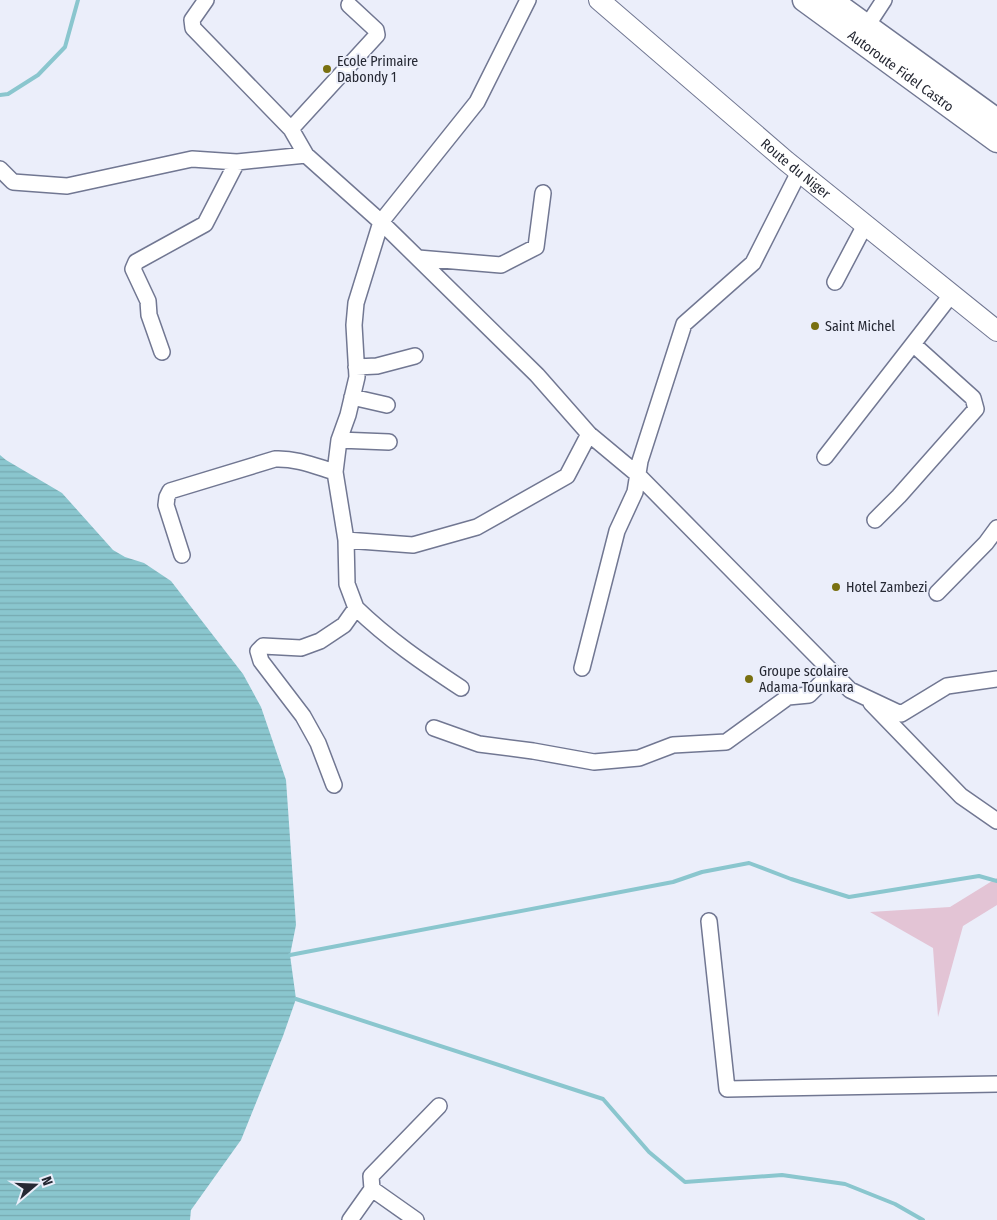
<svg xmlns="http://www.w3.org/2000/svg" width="997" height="1220" font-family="'Fira Sans Condensed',sans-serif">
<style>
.green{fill:#e3c4d5}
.water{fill:url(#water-rules)}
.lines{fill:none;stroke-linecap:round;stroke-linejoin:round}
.stream{stroke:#8ac6ce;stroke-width:4}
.minor-casing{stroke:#717792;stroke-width:18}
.major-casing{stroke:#717792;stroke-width:22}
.highway-casing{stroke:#717792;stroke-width:25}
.minor{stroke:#fff;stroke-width:15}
.major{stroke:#fff;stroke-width:20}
.highway{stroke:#fff;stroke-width:22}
.poi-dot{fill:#797010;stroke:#ebeefa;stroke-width:2}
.labels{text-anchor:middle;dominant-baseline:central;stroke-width:4;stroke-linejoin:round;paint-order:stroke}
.poi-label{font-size:14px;fill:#252833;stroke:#ebeefa;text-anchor:start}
.street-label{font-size:14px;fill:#252833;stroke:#ebeefa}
</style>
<defs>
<pattern id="water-rules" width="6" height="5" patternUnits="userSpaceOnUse" patternTransform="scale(1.25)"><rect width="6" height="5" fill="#8ac6ce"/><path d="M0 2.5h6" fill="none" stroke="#77aab1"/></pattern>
</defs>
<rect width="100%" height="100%" fill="#ebeefa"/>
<!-- green -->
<path class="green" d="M997,878V905L963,926L938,1017L933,948L870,912L950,907Z"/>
<!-- water -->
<path class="water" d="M0,455L6,460L62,493L113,550L125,557L144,563L171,581L243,674L261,707L286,780L296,925L290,955L296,999L283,1036L241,1140L191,1210L190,1220H0Z"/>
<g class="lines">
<!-- stream -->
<path class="stream" d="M0,95L8,94L38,75L65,47L78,0
M290,955L673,882L702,872L749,863L791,879L849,897L979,876L997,881
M296,999L603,1099L649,1152L685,1182L782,1175L845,1184L895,1204L923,1220"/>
<!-- minor casing -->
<g class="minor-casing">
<path id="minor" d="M206,0L192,20L193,28L291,129L306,155L381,222L537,375L589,434L637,474L850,690L901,714L947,686L997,679
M867,26L884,0
M291,129L377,35L376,30L349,5
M0,169L13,182L67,186L192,159L237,162L306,155
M418,258L501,265L536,247L543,193
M835,282L865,225
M913,344L951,295
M162,352L149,315L148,301L133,269L136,262L205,224L237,162
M356,367L377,366L415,356
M352,397L387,405
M339,440L389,442
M825,457L913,344L973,398L976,409L899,496L875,520
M346,540L413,545L477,527L567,476L589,434
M182,555L166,505L167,497L170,491L275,459C296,458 315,466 335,472
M937,593L986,543L997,528
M356,608C388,639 423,663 461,688
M582,668L617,531L635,492L640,461L684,324L753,263L799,172
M871,703L961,796L997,821
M434,728L479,744L533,751L594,762L639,758L673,745L726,742L788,697L809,695L832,672
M334,785L318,743L303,716L261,661L258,651L263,646L301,648L320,641L344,625L356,608L347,584L346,540L335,472L339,440L348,415L357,377L354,325L356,303L381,222L477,102L528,0
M709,921L727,1089L997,1084
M350,1220L372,1189
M416,1220L372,1189L371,1176L439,1106"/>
</g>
<!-- major casing -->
<g class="major-casing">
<g id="major">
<path id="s1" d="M599,0L786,161L997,331"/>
</g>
</g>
<!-- highway casing -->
<g class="highway-casing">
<g id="highway">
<path id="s2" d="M804,0L997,141"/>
<path d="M831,0L997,120"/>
</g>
</g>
<!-- minor -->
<use href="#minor" class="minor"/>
<!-- major -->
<use href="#major" class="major"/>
<!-- highway -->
<use href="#highway" class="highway"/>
</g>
<!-- markers -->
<g class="poi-dot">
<circle cx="327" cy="69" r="5"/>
<circle cx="815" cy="326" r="5"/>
<circle cx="836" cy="587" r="5"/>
<circle cx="749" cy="679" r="5"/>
</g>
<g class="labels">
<!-- poi labels -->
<g class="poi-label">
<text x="337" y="61">Ecole Primaire<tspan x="337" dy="16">Dabondy 1</tspan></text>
<text x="825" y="326">Saint Michel</text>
<text x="846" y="587">Hotel Zambezi</text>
<text x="759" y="671">Groupe scolaire<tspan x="759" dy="16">Adama Tounkara</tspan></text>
</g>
<!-- street labels -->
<g class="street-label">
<text stroke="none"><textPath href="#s2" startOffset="120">Autoroute Fidel Castro</textPath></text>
<text stroke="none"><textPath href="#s1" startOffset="259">Route du Niger</textPath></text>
</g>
</g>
<!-- north arrow -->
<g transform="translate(35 1185) rotate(71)" stroke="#ebeefa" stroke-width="4" paint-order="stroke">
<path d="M0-4L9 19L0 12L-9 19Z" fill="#252833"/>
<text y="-8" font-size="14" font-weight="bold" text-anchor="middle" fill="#252833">N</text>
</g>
</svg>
